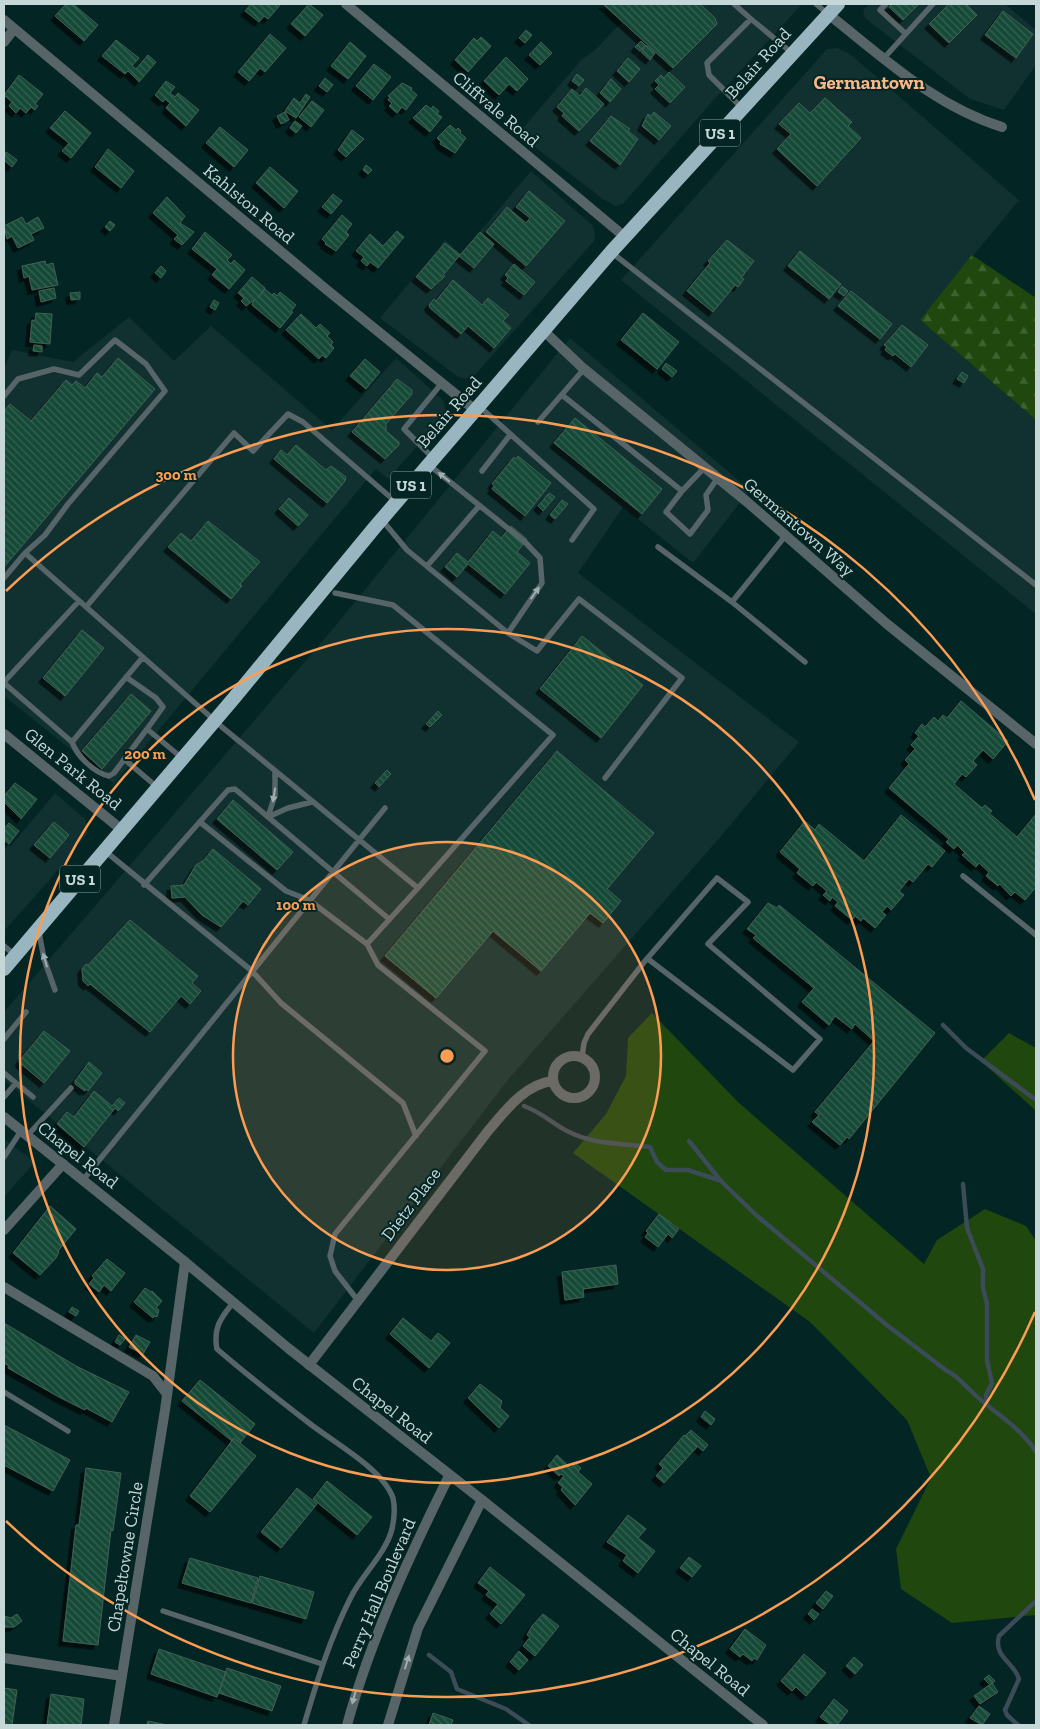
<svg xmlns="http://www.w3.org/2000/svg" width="1040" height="1729" font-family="'Zilla Slab',serif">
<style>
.built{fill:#103130}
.grass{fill:#1f470e}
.forest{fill:url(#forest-firs)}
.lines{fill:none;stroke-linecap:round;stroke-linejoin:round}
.stream{stroke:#3b4b57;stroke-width:4.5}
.building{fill:url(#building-back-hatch);stroke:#445f53;filter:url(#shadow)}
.service{stroke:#576468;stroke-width:5.5}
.minor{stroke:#576468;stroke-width:10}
.tertiary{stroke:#576468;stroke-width:10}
.trunk{stroke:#99b6c0;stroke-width:14}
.oneway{fill:#9eafb0}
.ring{fill:none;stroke:#fc9d53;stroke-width:2.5}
.labels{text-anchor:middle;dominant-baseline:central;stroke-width:4;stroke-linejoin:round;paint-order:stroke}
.shield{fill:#032524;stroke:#8ba2a1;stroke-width:1}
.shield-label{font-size:16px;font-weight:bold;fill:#c5d7d6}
.street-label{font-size:18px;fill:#c5d7d6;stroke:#032524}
.neighbourhood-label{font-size:19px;font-weight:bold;fill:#f9b687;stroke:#032524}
.centre{fill:#fc9d53;stroke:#032524;stroke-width:2.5}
.ring-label{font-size:15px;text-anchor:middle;font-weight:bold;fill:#fc9d53;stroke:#032524;stroke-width:4;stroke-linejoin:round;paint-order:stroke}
</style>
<defs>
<pattern id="forest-firs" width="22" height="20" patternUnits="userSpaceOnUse" patternTransform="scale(1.25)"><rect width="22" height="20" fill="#1f470e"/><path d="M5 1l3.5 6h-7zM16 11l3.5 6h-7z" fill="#3e6130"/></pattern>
<pattern id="building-back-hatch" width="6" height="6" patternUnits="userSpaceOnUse" patternTransform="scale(1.25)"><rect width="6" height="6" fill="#144a37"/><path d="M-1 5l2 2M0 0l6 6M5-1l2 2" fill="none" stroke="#356353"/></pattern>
<filter id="shadow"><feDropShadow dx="-4.5" dy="4.5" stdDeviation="0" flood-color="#0009"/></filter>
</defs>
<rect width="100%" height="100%" fill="#032524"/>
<!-- built -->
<path class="built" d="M603,4H802L711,103L623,204L616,206L603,199L518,134L582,59L594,51L622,22Z
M869,4H1005L1036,30V65L1004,110L970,99L865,18L863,10Z
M837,48L850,54L1019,200L920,320L1036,420V614L621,280L827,49Z
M531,171L593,226L595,235L594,241L474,376L466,379L458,377L380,318L445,240L461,254Z
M129,317L174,361L211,326L332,430L396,358L444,401L446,414L388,479L376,469L114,784L4,696V369L12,350L73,362Z
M570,338L750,490L693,563L623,507L578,573L799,742L722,835L507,1081L314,1333L4,1080V1012L332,630Z
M55,793L85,819L88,833L53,876L4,931V841L11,846Z
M4,1139L35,1162L4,1197Z"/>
<!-- grass -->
<path class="grass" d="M652,1013L738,1102L924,1264L937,1240L985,1209L1026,1226L1036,1241V1615L952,1623L901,1589L896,1549L931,1478L907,1420L810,1322L573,1153L606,1114L626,1076L628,1038Z
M1009,1033L1036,1048V1111L981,1061Z"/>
<!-- forest -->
<path class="forest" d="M972,255L1036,298V420L920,320Z"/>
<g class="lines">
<!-- stream -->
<path class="stream" d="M943,1025L966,1048L1036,1100
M524,1106C541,1112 552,1123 567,1131C594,1145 621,1143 650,1147L657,1162L666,1170H688L718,1180
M689,1141L721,1181L756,1215L888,1326L947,1371C958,1376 962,1383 971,1391C992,1412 1020,1426 1036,1452
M963,1184L967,1228L983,1269V1288L987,1304V1361L992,1383L986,1395L987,1404
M429,1655L451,1672L457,1689L506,1709L529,1725
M1018,1725L1007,1715L1005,1710L1019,1679C1014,1662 993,1657 999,1636L1036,1601"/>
</g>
<!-- building -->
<path class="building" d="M66,4H73L98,25L84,41L55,16Z
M251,4H281L268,19L264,16L259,22L245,11Z
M309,4L323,15L305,36L291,24Z
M603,4H700L715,18L717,24L673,68Z
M892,4H919L903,20L889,7Z
M949,4H966L977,15L949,43L929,24Z
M1003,11L1033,34L1016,58L985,35Z
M526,30L532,35L525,43L519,38Z
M270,34L286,48L265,72L260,68L249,81L238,72Z
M481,37L491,46L468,72L455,60L474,38L477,41Z
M116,40L139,58L132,66L136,69L148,55L156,62L139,82L128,71L125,74L102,56Z
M641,41L645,45L640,51L635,47Z
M350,42L366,56L348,79L331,66Z
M541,42L552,53L540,65L529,55Z
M646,45L655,53L650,60L641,52Z
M506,57L528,79L517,91L509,84L499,95L484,81Z
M628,58L640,69L629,82L617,71Z
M374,64L391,77L373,100L356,86Z
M669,72L685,87L670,103L655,89L659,85L655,81L661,75L664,78Z
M577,74L584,80L579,86L572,81Z
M19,75L43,94L35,104L38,106L35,110L31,107L26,113L20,108L16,113L9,106L12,102L4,95Z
M325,78L333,85L327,92L319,86Z
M611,79L621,89L610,102L600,93Z
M166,81L175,87L170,93L175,97L178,93L199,110L186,126L166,108L170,103L165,99L163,102L155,95Z
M402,83L412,88L411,90L417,95L406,110L402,107L397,113L389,106L392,103L388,100L390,97L388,96Z
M586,88L604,104L579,131L562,116L564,113L557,107L572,89L580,96Z
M306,94L310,97L296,118L285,111L294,98L300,103Z
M825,98L852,122L848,126L861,138L817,186L777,149L791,134L779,124L799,103L810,113Z
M312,101L324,110L311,127L299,117Z
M426,105L431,109L433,106L439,111L437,114L442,117L430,132L413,118Z
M65,111L91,133L71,158L62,151L69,143L50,128Z
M285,112L289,120L281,124L277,116Z
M654,112L671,126L659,140L642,126L648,114L651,116Z
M611,116L630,129L628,131L638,139L620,165L590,141Z
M295,121L302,126L296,133L290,128Z
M450,125L456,130L458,128L461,131L460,133L466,138L455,153L440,144L441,142L437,138Z
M220,127L248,150L234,167L206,143Z
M352,130L364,139L346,157L338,150Z
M108,149L134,171L121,188L95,167Z
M6,152L17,160L12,167L4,160Z
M366,165L372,170L368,174L363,170Z
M270,167L298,191L284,208L256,183Z
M529,191L565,221L526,266L486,232L507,207L526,223L530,218L516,207Z
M333,194L342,201L331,214L322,207Z
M167,197L185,216L180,223L194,232L182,245L174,239L178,235L153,213Z
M342,215L352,224L346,232L349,235L336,251L325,244L326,243L322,239Z
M22,217L26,224L38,217L44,228L31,234L34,240L18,248L12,236L7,239L4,226Z
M110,221L115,225L110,231L105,227Z
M397,231L404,237L378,268L370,262L367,266L361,261L364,257L356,251L370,234L383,246Z
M205,232L232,255L227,260L231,264L234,260L245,270L229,289L212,275L217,269L192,249Z
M480,232L494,244L474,268L459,256Z
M727,240L754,261L741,278L744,279L738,287L735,285L713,312L687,291L710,263L708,261Z
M445,243L460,255L443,275L445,276L431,289L416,277Z
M800,251L841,284L829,299L788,266Z
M45,261L46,265L53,263L58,285L32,290L29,276L24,278L22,266Z
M514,264L535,282L524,295L506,281L508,278L505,275Z
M161,266L166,271L161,278L155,273Z
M252,277L265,288L258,298L265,289L272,295L274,293L277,296L280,292L296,305L291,311L293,312L280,328L252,305L254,300L246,306L241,301L244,298L238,293Z
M453,280L482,305L488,298L509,315L503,321L511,328L494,348L468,326L461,334L430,308L429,305L434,299L436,301Z
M842,286L848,291L844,296L838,292Z
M54,288L56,298L41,302L39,291Z
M851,291L892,324L880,339L838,306Z
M80,292V299L71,300L70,293Z
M214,300L219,303L215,310L210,307Z
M36,313L52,314L50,344L30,342L32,320L35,321Z
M643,313L679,342L657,369L621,340Z
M301,314L316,328L320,324L330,333L327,336L333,342L331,345L334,348L326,358L322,355L319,359L286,330Z
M902,325L928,345L911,367L895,354L893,356L885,350L887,347L884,345Z
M34,345L42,346V352L33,351Z
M118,358L155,389L4,567V411L10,404L31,421L66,380L72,385L76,381L85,388L97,373L102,377Z
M365,359L380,372L366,389L350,376Z
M666,363L677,371L672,377L662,369Z
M962,372L968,376L964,383L957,379Z
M397,379L412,390V394L386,424V431L399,442V445L385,459L352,432Z
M575,418L662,489L642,514L554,443Z
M296,445L326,470L331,466L346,477L345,481L327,503L274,459L281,450L287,455Z
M518,456L551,483L525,516L492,489L494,486L492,484L514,457L516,459Z
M549,493L555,497L543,511L538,506Z
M289,498L308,515L298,526L279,509Z
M562,500L568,504L555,519L550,515Z
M208,521L260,562L240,584L242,586L231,599L168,547L181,533L191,541Z
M511,526L527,539L517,552L530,563L505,594L468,564L457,577L445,567L457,553L468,562L493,531L501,538Z
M82,630L104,648L65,696L43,678Z
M582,636L643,685L601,738L540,689Z
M131,694L151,711L102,769L82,751Z
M961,701L1008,741L993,759L983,750L973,761L977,765L966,777L962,774L954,784L982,808L985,805L992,811L989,813L1017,837L1036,814V887L1025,900L1015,892L1011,896L1000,884L998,886L986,876L989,872L979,863L976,867L962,855L965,853L957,845L954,849L946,842L949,839L889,788L909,764L905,760L915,749L911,745L919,736L915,733L922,724L925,727L934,717L938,721L943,715L947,718Z
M438,711L442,715L430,727L426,724Z
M557,751L654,833L607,889L621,901L603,923L590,913L541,971L493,931L436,998L385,956Z
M387,770L391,774L379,787L375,783Z
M15,783L37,799L21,819L4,802V796Z
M233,800L293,852L277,870L217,819Z
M901,815L945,851L932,867L928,864L913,882L909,879L899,891L904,895L891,910L887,906L882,912L886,915L875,928L863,918L861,921L855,916L852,920L835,906L838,902L832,897L830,901L823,895L827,891L816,882L813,886L797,873L800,869L780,852L805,821L815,830L819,824L864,861Z
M54,822L69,835L50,858L34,845Z
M9,823L19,831L9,844L4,840V829Z
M213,849L261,889L248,905L243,901L221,927L202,915L185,897L172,898L171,886L184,885L196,865L204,860Z
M768,903L777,908L779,905L935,1033L849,1139L847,1137L840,1145L812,1122L819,1115L815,1112L874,1041L855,1024L852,1029L835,1016L829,1025L802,1002L814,988L753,938L756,935L747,929Z
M130,920L198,976L192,983L201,991L190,1004L181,996L150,1032L90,984L88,986L83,981L82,969L86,964L88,965Z
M44,1031L70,1051L44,1083L20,1063V1060Z
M89,1062L102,1073L88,1091L86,1089L85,1091L75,1084V1081Z
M94,1091L112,1106L119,1098L125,1103L118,1111L115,1108L84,1147L57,1124L67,1112L74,1117Z
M50,1206L76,1229L58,1251L59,1252L56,1258L40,1275L13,1253Z
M659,1214L679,1229L672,1238L668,1234L658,1247L645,1237L648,1233L646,1231Z
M107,1259L125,1273L111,1291L104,1285L99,1292L89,1284L94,1278L92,1276Z
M616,1265L618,1284L583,1289L584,1297L565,1300L562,1272Z
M145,1288L151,1292L152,1291L162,1301L156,1308L159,1310L157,1317L155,1316L153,1318L134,1302Z
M72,1307L79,1311L76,1316L69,1312Z
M403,1318L431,1341L438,1333L450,1343L429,1368L390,1334Z
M4,1323L76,1366L129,1392L112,1422L86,1408L85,1410L59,1397L8,1368L9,1366L4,1363Z
M119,1335L125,1339L120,1345L115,1342Z
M136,1335L150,1342L143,1354L129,1347Z
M200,1380L255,1424L240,1443L234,1438L232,1441L182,1401Z
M480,1384L502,1401L500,1408L509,1416L499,1428L468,1398Z
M705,1411L715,1419L711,1425L701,1417Z
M4,1425L70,1460L53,1491L4,1465Z
M691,1430L708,1445L703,1451L685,1436Z
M684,1435L697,1447L664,1483L656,1476L663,1468L659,1464Z
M234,1438L256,1456L210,1512L190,1496Z
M557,1455L571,1468L575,1463L581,1468L578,1472L592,1484L575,1505L561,1490L563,1487L558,1483L564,1476L561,1474L559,1476L548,1466Z
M86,1468L121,1473L113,1531L111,1530L98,1645L63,1641L76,1525H79Z
M327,1481L372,1517L357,1535L313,1499Z
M297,1488L317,1504L281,1548L261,1532Z
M628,1515L646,1529L638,1538L655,1551L638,1573L623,1561L627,1555L607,1542Z
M689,1557L701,1566L692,1577L680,1568Z
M190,1558L258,1578L251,1603L182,1583Z
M490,1567L525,1595L501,1624L490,1614L498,1604L486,1595L489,1591L478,1583Z
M260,1576L314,1592L306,1619L252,1603Z
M826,1591L833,1596L823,1609L816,1603Z
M812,1609L819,1614L814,1620L808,1614Z
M17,1614L22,1621L14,1627H4V1616L11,1618Z
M543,1614L559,1626L535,1656L523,1646L530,1637L527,1635L532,1626Z
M745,1629L766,1645L757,1660L754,1658L752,1661L743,1654L740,1657L730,1649Z
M159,1649L226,1672L217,1697L151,1674Z
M519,1651L528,1660L519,1670L510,1662Z
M804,1654L826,1673L806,1696L796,1687L792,1691L781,1681Z
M854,1657L863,1665L855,1674L846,1666Z
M227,1668L281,1686L272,1711L219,1693Z
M989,1675L995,1681L990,1685L984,1679Z
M992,1683L998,1692L980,1704L974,1696Z
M4,1688L17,1690L12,1725H4Z
M51,1694L84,1699L81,1725H47Z
M834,1699L848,1711L837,1725H831L820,1717Z
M979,1706L990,1714L982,1725L970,1718Z
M433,1713L453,1720L451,1725H429Z
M148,1721L167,1725H147Z"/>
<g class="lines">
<!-- service -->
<path class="service" d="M734,4L751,19L707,63L709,75L742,108
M816,4L828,14
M886,4L880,10L906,34
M751,19L792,53
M884,58L933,4
M611,252L1036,585
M562,395L682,491L704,468
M4,396L18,379L54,369L79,375L115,340L146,364L165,391L68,504L45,535L25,553L4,578
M479,406L594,509L572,540
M538,422L584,369
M434,459L404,429L442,383
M429,465L525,542L540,558L542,583L508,633
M482,471L510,435
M682,491L666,512L690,534L708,510L706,495L717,479
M382,520L407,550L508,633L537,651L579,599L682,678L605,778
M658,547L732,602L805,662
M25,553L222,727L418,888L367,944L378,965L485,1051L335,1234L330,1256L335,1271L359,1302
M427,566L479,506
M335,593L393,605L553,735L418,888
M732,602L786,535
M86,607L234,433L253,451L288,414L303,422L396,502
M126,677L156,698L163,707L147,729L182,758
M4,682L79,601
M4,683L72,742L143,657
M72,742C77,756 94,773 109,776L114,773L147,729
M124,759L157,787
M268,817L275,795V772
M268,817L288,808L312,802
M200,822L286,891L309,900L367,944
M105,851L252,971L281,1003L403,1103L416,1136
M963,876L1036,935
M144,885L228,790L235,789L389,919
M39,932L44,959L55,990
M4,946L15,955
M4,1039L26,1012
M582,1057L584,1043L588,1034L645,961L717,878L748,902L708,944L820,1039L793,1070L648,959
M4,1073L33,1097
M4,1097L16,1083
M27,1136L71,1088
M4,1157L21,1131
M83,1180L385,808
M232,1304C220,1319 213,1329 217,1349C247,1375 278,1399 309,1423C333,1442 383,1469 393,1498C395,1507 394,1520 392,1529C386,1553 362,1575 351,1597C330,1638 317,1681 304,1725
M4,1392L68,1431
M163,1611L322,1664"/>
<!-- minor -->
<path class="minor" d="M346,4L625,237
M828,14C883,57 934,106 1002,127
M4,20L327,290L475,410
M4,42L14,29
M544,331L584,369L746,501L887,624L1036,744
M4,734L122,830
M553 1077a21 21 0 1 1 42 0a21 21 0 1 1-42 0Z
M4,1230L63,1164
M4,1287L153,1376L167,1394
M309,1365L488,1131C506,1110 525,1084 553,1081
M4,1658L122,1676
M114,1725L165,1410L185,1262
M347,1725C371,1638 409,1557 449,1476
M388,1725L418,1628L482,1500"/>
<!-- tertiary -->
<path class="tertiary" d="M4,1117L185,1262L288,1348L482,1500L763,1725"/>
<!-- trunk -->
<path class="trunk" d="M4,969L234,698L375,527L611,252L838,4"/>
</g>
<!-- one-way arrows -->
<defs><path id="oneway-solid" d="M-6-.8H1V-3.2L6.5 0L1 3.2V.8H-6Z" transform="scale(1.25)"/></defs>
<g class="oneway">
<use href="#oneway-solid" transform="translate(444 477) rotate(-141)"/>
<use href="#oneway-solid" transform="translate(535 593) rotate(-55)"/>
<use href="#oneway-solid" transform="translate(274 795) rotate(99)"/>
<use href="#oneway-solid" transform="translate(45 960) rotate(-106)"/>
<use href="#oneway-solid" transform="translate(407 1662) rotate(-73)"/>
<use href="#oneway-solid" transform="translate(354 1697) rotate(105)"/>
</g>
<!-- distance rings -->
<circle cx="447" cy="1056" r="214" fill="#fc9d53" fill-opacity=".12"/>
<g class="ring">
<circle cx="447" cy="1056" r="214"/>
<circle cx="447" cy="1056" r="427"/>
<path d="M1035 1312A641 641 0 0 1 6 1521M6 591A641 641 0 0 1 1035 800"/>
</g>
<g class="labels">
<!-- shield labels -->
<g class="shield">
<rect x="700" y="119.5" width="40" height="27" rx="4"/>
<rect x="391" y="471.5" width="40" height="27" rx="4"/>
<rect x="60" y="865.5" width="40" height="27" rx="4"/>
</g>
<g class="shield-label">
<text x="720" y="133">US 1</text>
<text x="411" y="485">US 1</text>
<text x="80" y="879">US 1</text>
</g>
<!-- street labels -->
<g class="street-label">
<text transform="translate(758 63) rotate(-48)">Belair Road</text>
<text transform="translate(496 109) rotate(40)">Cliffvale Road</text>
<text transform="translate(249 204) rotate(40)">Kahlston Road</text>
<text transform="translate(449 412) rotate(-49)">Belair Road</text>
<text transform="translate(799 527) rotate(41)">Germantown Way</text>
<text transform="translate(73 769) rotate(39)">Glen Park Road</text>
<text transform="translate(78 1155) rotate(38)">Chapel Road</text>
<text transform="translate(411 1204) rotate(-53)">Dietz Place</text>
<text transform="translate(392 1410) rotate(38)">Chapel Road</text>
<text transform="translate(125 1557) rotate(-81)">Chapeltowne Circle</text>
<text transform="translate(379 1593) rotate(-67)">Perry Hall Boulevard</text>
<text transform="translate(710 1662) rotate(39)">Chapel Road</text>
</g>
<!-- neighbourhood labels -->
<g class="neighbourhood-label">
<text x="869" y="82">Germantown</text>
</g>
</g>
<circle cx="447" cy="1056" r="8" class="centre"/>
<g class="ring-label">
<text x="176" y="480">300 m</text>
<text x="145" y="759">200 m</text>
<text x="296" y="910">100 m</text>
</g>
<!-- border -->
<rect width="1040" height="1729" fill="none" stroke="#c5d7d6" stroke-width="10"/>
</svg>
